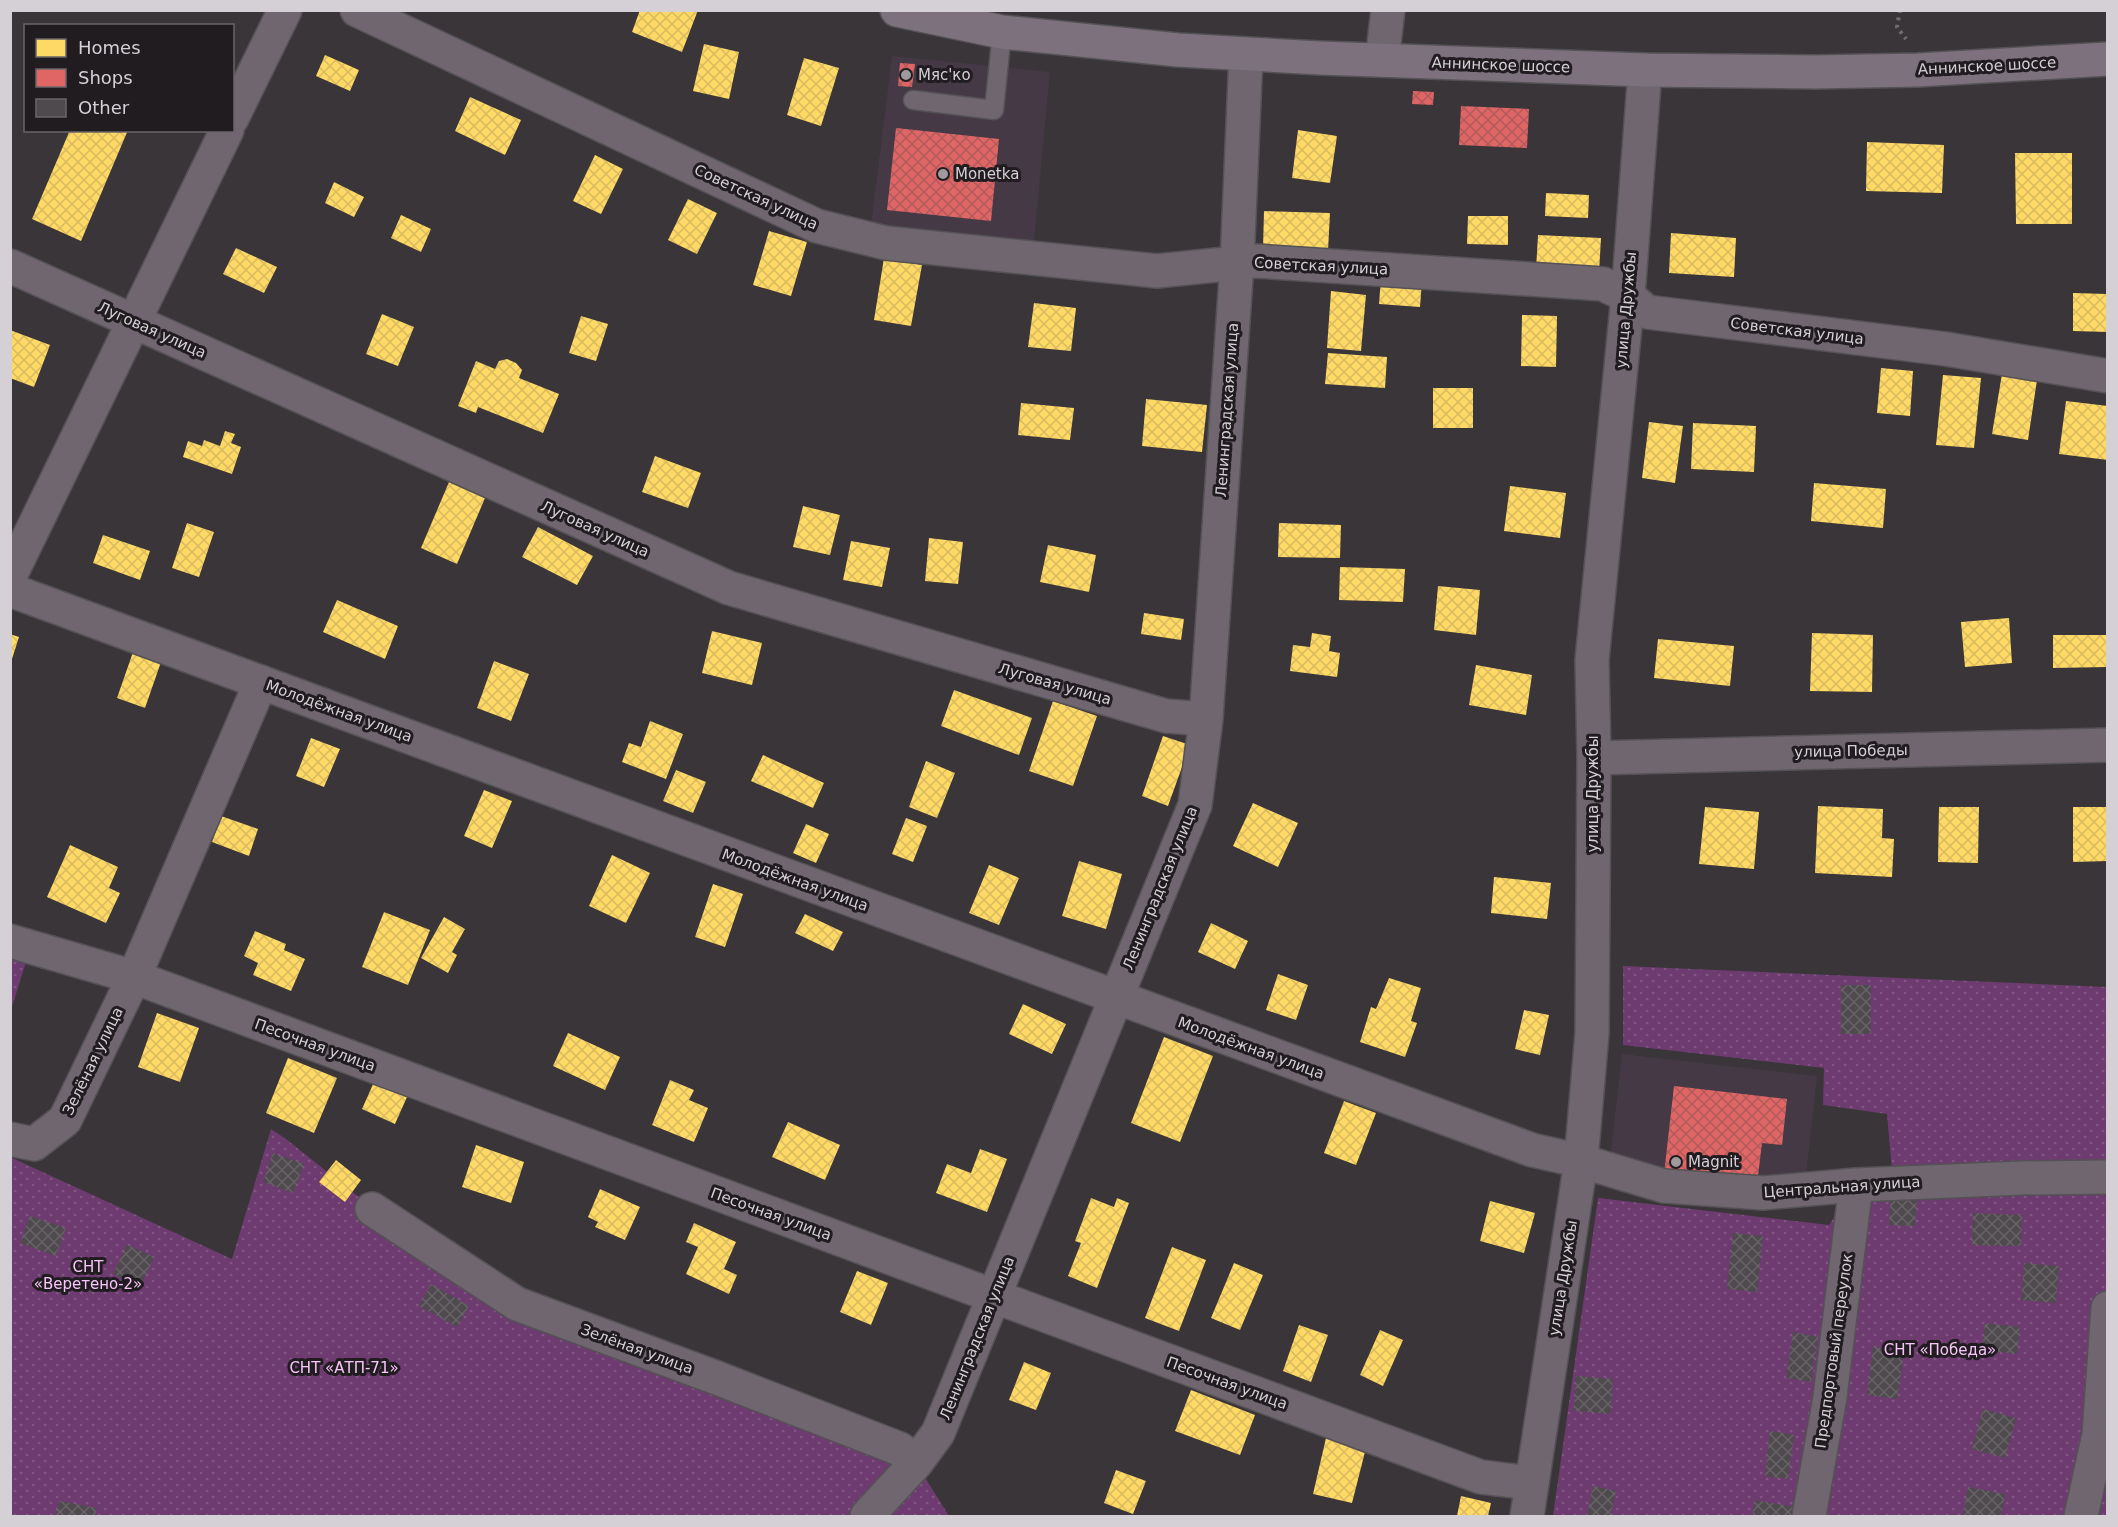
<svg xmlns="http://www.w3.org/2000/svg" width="2118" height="1527" font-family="'DejaVu Sans',sans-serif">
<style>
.built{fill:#453946}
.grass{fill:url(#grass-dots)}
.homes{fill:url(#homes-cross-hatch)}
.shops{fill:url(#shops-cross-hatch)}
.building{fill:url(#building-cross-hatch)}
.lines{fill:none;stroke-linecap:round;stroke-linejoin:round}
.service-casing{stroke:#545254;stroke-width:21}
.minor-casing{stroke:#545254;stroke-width:36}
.tertiary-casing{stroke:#545254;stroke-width:36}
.secondary-casing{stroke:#545254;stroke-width:36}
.path{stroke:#726c72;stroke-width:4;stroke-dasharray:3 4.5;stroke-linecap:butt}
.service{stroke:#6f6670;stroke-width:18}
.minor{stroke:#6f6670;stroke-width:33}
.tertiary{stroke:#6f6670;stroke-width:33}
.secondary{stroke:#7c717c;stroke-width:33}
.poi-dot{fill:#9e9a9e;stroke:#201c20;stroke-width:2}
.labels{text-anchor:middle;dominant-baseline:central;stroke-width:6;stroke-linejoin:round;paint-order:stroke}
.street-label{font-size:15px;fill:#d5d0d5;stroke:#201c20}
.poi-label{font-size:15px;fill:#d5d0d5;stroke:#201c20;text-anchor:start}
.park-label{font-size:15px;fill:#f8c5fa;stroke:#201c20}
</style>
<defs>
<pattern id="grass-dots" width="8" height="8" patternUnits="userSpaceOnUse" patternTransform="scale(1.5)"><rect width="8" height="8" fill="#6d3b6f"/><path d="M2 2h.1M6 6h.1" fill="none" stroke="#815683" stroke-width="1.8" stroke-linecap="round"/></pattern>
<pattern id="homes-cross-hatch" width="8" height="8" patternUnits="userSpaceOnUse" patternTransform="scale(1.5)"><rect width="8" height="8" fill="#ffd966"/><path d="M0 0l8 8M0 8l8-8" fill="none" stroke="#d9ba5e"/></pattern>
<pattern id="shops-cross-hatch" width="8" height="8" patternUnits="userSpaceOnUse" patternTransform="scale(1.5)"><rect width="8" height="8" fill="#e06666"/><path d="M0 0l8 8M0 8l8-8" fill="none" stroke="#b05a5b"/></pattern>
<pattern id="building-cross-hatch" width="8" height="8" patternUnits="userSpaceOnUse" patternTransform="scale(1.5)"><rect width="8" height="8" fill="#4e4a4e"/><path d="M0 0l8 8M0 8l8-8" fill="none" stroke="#676367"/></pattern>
</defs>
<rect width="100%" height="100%" fill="#393539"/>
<!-- built -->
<path class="built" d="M892,56L1050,72L1034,241L871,225Z
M1622,1054L1817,1076L1804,1193L1609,1170Z"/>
<!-- grass -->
<path class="grass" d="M11,957L26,962L11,1010Z
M1623,966L2107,987V1516H1553L1598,1198L1829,1225L1856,1185L1892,1170L1887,1114L1823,1105L1824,1068L1623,1045Z
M271,1129L286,1139L365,1202L517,1304L916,1463L949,1516H11L10,1157L232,1259Z"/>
<!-- homes -->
<path class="homes" d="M640,10H698L682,52L632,32Z
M704,44L739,52L729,99L693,91Z
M325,55L359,70L350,91L316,76Z
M804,58L839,68L821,126L787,115Z
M470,97L521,120L505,155L455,131Z
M70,130H128L81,241L32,219Z
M1298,130L1337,136L1330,183L1292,178Z
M1867,142L1944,145L1942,193L1866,191Z
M2015,153H2072V224H2016Z
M595,155L623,169L601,214L573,201Z
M334,182L364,197L354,217L325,203Z
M1546,193L1589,195L1588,218L1545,216Z
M688,199L717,213L697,254L668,240Z
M1264,211L1330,213L1328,251L1263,248Z
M401,215L431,229L421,252L391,238Z
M1468,216H1508V245L1467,244Z
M769,231L807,242L791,296L753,285Z
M1671,233L1736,238L1734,277L1669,273Z
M1538,235L1601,238L1599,273L1536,270Z
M236,248L277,267L264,293L223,274Z
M884,258L922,265L911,326L874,320Z
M1381,278L1422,281L1420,307L1379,304Z
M1331,291L1366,295L1361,351L1327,348Z
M2073,293L2107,294V332L2073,331Z
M1034,303L1076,308L1071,351L1028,347Z
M382,314L414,327L398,366L366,354Z
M1522,315L1557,316L1556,367L1521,366Z
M581,316L608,324L596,361L569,353Z
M10,330L50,345L34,387L10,378Z
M1328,353L1387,357L1385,388L1325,384Z
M507,359L516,363L522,370L519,378L559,394L543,433L478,407L476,413L458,406L476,361L495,369L499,361Z
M1881,368L1913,371L1910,416L1877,413Z
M2002,374L2037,380L2028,440L1992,434Z
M1943,375L1981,378L1974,448L1936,445Z
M1433,388H1473V428H1433Z
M1146,399L1207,405L1202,452L1142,446Z
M2066,401L2108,406V460L2059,454Z
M1021,403L1074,408L1070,440L1018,435Z
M1649,422L1683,426L1675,483L1642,478Z
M1693,423L1756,426L1754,472L1691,469Z
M225,431L235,434L231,443L241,447L232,474L183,457L188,441L202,446L204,440L220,446Z
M655,456L701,473L688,508L642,492Z
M452,475L488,491L457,564L421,548Z
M1814,483L1886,489L1883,528L1811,521Z
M1510,486L1566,493L1560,538L1504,531Z
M803,506L840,515L830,555L793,547Z
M187,523L214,532L199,577L172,568Z
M1279,523L1341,525L1340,558L1278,557Z
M538,527L593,556L577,585L522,557Z
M103,535L150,551L140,580L93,563Z
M929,538L963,542L958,584L925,581Z
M851,541L890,548L882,587L843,580Z
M1048,545L1096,555L1089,592L1040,582Z
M1340,567L1405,569L1403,602L1339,600Z
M1438,586L1480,590L1476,635L1434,630Z
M337,600L398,626L385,659L323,632Z
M1144,613L1184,619L1181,640L1141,634Z
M2009,618L2012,663L1965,667L1961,622Z
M712,631L762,643L752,685L702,673Z
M1312,633L1331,636L1329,651L1340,653L1337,677L1290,671L1293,645L1310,647Z
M1812,633L1873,635L1872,692L1810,691Z
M10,634L19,637L11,662L10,661Z
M2053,635H2108V667L2053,668Z
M1658,639L1734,646L1730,686L1654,678Z
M133,652L161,662L145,708L117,698Z
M494,661L529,674L511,721L477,708Z
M1476,665L1532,675L1526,715L1469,705Z
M954,690L1032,718L1019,755L941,726Z
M1053,701L1097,716L1073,786L1029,771Z
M650,721L683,734L666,779L622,762L629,743L641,747Z
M1163,736L1190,745L1168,806L1142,796Z
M311,738L340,749L324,787L296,776Z
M763,755L824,783L813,808L751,781Z
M926,761L955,773L937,818L909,807Z
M676,770L706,782L693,813L663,801Z
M484,790L512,801L492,848L464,836Z
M1253,803L1298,823L1278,867L1233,846Z
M1818,806L1883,809L1882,838L1894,839L1892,877L1815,873Z
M1705,807L1759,812L1754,869L1699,864Z
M1939,807H1979L1978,863L1938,862Z
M2073,807H2108V861L2073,862Z
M221,816L258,829L249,856L212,842Z
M906,818L927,826L913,862L892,854Z
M806,824L829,834L816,863L793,853Z
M70,845L118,867L109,888L120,893L106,923L47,897Z
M612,855L650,873L626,923L589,906Z
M1079,861L1122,874L1106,929L1062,916Z
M989,865L1019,878L999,925L969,913Z
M1494,877L1551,883L1547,919L1491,913Z
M713,884L743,894L725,947L695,937Z
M384,912L430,930L408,985L362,967Z
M805,914L843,932L833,951L795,933Z
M444,917L465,929L452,952L457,955L448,973L421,958Z
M1211,923L1248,941L1235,969L1198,952Z
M255,931L286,944L284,950L305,959L291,991L253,975L258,963L244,956Z
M1278,974L1308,985L1296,1020L1266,1010Z
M1389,978L1421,988L1411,1021L1417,1023L1405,1057L1360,1042L1371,1007L1376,1009Z
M1023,1004L1066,1024L1052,1054L1009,1034Z
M1524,1010L1549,1015L1540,1055L1515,1049Z
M157,1013L199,1028L180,1082L138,1067Z
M568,1033L620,1057L605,1090L553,1066Z
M1164,1037L1213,1056L1180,1142L1131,1123Z
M288,1058L337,1078L314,1133L266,1113Z
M670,1080L694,1090L689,1100L708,1108L694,1142L652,1125Z
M374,1082L407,1097L395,1124L362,1109Z
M1344,1101L1376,1113L1356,1165L1324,1153Z
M788,1122L840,1145L825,1180L772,1157Z
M476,1145L524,1162L511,1203L462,1187Z
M980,1149L1007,1159L987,1212L936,1193L947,1164L971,1173Z
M336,1160L361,1180L345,1202L319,1182Z
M600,1189L640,1207L625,1240L595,1227L598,1222L588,1217Z
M1091,1198L1114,1207L1117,1198L1129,1203L1097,1288L1068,1276L1081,1243L1075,1241Z
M1490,1201L1535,1213L1524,1253L1480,1241Z
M694,1223L736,1242L724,1269L737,1275L729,1294L686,1274L698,1247L686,1242Z
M1172,1247L1206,1260L1179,1331L1145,1318Z
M1234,1263L1263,1275L1240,1330L1211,1318Z
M857,1271L888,1283L871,1325L840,1312Z
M1299,1325L1328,1335L1311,1382L1283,1371Z
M1380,1330L1403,1340L1383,1386L1360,1375Z
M1024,1362L1051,1373L1036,1410L1009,1400Z
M1191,1390L1255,1415L1240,1455L1175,1431Z
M1326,1438L1366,1448L1352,1503L1313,1494Z
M1116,1470L1146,1481L1133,1514L1104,1503Z
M1461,1496L1491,1503L1488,1516H1457Z"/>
<!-- shops -->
<path class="shops" d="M900,63L915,64L912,87L898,86Z
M1413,91L1434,92L1433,105L1412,104Z
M1461,106L1529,109L1527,148L1459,145Z
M896,128L999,139L991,221L887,210Z
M1674,1086L1787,1099L1782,1145L1762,1143L1757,1184L1664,1174Z"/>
<!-- building -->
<path class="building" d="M1841,985H1871V1034H1841Z
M273,1153L304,1164L293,1193L263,1182Z
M1891,1192L1917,1194L1915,1226L1889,1225Z
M1973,1213L2022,1215L2021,1246L1972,1245Z
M30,1216L66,1228L56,1256L20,1243Z
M1733,1233L1763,1236L1757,1292L1727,1289Z
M127,1245L154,1257L140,1287L113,1274Z
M2024,1263L2059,1266L2056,1303L2021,1300Z
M431,1284L469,1306L457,1327L419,1306Z
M1985,1323L2020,1327L2017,1354L1982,1350Z
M1793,1332L1818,1337L1811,1382L1786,1378Z
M1873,1347L1904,1352L1897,1399L1867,1395Z
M1576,1376L1613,1379L1610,1414L1574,1411Z
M1983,1409L2016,1418L2005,1458L1972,1449Z
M1770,1431L1794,1435L1788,1479L1765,1476Z
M1593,1486L1616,1491L1610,1516H1587Z
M1968,1487L2005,1494L2001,1516H1963Z
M1755,1500L1801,1508L1799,1516H1752Z
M59,1501L97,1508L95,1516H56Z"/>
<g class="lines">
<!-- service casing -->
<g class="service-casing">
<path id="service" d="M913,100L994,110L1002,32"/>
</g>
<!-- minor casing -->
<g class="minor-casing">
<path id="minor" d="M357,10L817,226L886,243L1157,271L1256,261L1603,284L1628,296L1647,312L1946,349L2108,376
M1382,60L1388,10
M232,118L285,10
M10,266L729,588L1166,716L1206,719
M10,576L227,130
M10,590L1532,1150L1581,1161L1664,1186L1763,1193L1856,1185L2022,1178L2108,1177
M1594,758L2108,745
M10,941L134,977L1481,1477L1532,1483
M10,1139L34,1144L65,1120L134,977L261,682
M372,1209L517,1304L717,1378L900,1449L916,1463
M867,1516L916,1463L938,1433L1195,805L1206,719L1237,263L1246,54
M1809,1516L1830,1397L1856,1185
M2081,1516L2099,1434L2108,1308"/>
</g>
<!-- tertiary casing -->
<g class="tertiary-casing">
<path id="tertiary" d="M1527,1516L1581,1161L1592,1033L1594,758L1592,660L1628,296L1645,70"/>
</g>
<!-- secondary casing -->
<g class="secondary-casing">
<path id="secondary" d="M897,10L1002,32L1178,50L1320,58L1645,70L1815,72L1918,70L2108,59"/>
</g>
<!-- path -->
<path class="path" d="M1900,10L1897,27L1906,39"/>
<!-- service -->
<use href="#service" class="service"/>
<!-- minor -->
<use href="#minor" class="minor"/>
<!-- tertiary -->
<use href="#tertiary" class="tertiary"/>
<!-- secondary -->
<use href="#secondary" class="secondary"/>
</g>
<!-- markers -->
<g class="poi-dot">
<circle cx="906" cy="75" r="6"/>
<circle cx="943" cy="174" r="6"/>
<circle cx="1676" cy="1162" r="6"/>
</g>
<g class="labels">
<!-- street labels -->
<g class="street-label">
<text transform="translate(1501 65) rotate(2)">Аннинское шоссе</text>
<text transform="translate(1987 66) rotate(-3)">Аннинское шоссе</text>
<text transform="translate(756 197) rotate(25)">Советская улица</text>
<text transform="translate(1321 266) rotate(3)">Советская улица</text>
<text transform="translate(1626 310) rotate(-85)">улица Дружбы</text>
<text transform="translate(152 330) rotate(24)">Луговая улица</text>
<text transform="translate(1797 331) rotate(7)">Советская улица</text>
<text transform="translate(1227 410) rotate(-86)">Ленинградская улица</text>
<text transform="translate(595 529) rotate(24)">Луговая улица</text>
<text transform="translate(1055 684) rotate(16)">Луговая улица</text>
<text transform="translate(339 711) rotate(20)">Молодёжная улица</text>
<text transform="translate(1851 751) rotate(-1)">улица Победы</text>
<text transform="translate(1593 794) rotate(-90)">улица Дружбы</text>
<text transform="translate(795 880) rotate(20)">Молодёжная улица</text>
<text transform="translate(1160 888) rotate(-68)">Ленинградская улица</text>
<text transform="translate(315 1045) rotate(20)">Песочная улица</text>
<text transform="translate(1251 1048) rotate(20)">Молодёжная улица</text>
<text transform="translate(93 1061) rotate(-64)">Зелёная улица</text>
<text transform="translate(1842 1187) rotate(-4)">Центральная улица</text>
<text transform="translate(771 1214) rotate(20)">Песочная улица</text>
<text transform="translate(1563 1278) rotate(-81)">улица Дружбы</text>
<text transform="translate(977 1338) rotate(-68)">Ленинградская улица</text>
<text transform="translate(637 1349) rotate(20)">Зелёная улица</text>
<text transform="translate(1834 1351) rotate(-82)">Предпортовый переулок</text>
<text transform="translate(1227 1383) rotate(20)">Песочная улица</text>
</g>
<!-- poi labels -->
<g class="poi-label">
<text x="918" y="75">Мяс'ко</text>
<text x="955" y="174">Monetka</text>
<text x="1688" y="1162">Magnit</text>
</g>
<!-- park labels -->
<g class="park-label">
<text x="88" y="1267">СНТ<tspan x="88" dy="17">«Веретено-2»</tspan></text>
<text x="1940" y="1350">СНТ «Победа»</text>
<text x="344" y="1368">СНТ «АТП-71»</text>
</g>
</g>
<!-- border -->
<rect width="2118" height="1527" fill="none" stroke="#d5d0d5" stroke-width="24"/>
<!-- legend -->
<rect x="24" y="24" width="210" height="108" fill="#201c20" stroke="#686468" stroke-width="1.5"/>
<rect x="36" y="39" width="30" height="18" fill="#ffd966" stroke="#686468" stroke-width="1.5"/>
<text x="78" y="54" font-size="18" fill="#d5d0d5">Homes</text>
<rect x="36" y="69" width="30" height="18" fill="#e06666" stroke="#686468" stroke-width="1.5"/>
<text x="78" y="84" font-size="18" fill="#d5d0d5">Shops</text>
<rect x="36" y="99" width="30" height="18" fill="#4e4a4e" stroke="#686468" stroke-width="1.5"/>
<text x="78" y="114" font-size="18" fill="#d5d0d5">Other</text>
</svg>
